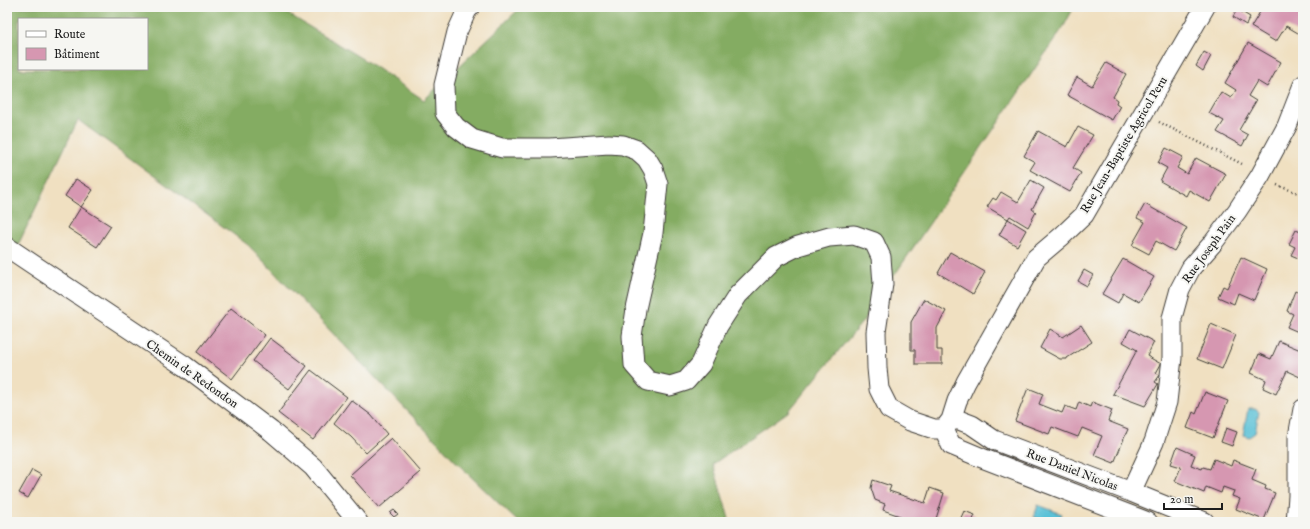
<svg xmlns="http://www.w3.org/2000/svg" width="1310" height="529" font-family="'IM FELL English',serif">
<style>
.forest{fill:#84ac62;stroke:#50643f;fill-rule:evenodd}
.water{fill:#5ac1d7;stroke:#3b6e7a}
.building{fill:#d697b1}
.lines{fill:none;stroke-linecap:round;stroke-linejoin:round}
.minor-casing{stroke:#3c3935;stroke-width:21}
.path{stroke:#3c3935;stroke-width:2.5;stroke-dasharray:1 3;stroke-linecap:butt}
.minor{stroke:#fff;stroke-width:19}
.labels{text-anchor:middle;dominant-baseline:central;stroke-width:4;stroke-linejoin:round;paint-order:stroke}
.street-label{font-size:12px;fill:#1c1c1c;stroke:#f6f6f2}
</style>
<rect width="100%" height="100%" fill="#f6f6f2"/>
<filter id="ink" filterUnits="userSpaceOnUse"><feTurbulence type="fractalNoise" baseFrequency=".025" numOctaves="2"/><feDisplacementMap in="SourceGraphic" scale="8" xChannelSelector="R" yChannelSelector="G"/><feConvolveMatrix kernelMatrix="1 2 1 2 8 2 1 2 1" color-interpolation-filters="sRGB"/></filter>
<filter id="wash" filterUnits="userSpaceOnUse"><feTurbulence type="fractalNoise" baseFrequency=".012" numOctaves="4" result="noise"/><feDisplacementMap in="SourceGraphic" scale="16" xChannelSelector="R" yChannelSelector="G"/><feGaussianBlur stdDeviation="0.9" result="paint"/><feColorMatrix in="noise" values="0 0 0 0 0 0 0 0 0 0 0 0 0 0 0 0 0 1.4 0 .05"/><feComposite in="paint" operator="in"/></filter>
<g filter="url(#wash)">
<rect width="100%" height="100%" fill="#f0e0c1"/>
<!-- forest -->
<path class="forest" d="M7,7H277L369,63L424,100L521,7H1074L1064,26L864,320L788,412L713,464L730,522H518L464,470L248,245L78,120L7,268ZM19,19H147V69H19Z"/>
<!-- water -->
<path class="water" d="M1248,409H1255L1259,412L1255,433L1249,437L1243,435Z
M1038,505L1062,514L1059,522H1048L1034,517Z"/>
<g id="blocks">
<!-- building -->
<path class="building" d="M1263,7H1303V36L1286,26L1276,42L1251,27Z
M1237,9L1250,17L1246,25L1233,17Z
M1248,43L1281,62L1267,87L1257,81L1248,96L1256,101L1239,130L1248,135L1242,146L1217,132L1224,121L1209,113L1221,92L1231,98L1236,90L1225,83Z
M1204,52L1211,56L1203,71L1196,66Z
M1106,63L1126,74L1113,97L1117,100L1116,103L1120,106L1112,120L1067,95L1077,77L1092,86Z
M1078,127L1093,135L1073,168L1081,173L1070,192L1030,170L1035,162L1024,156L1038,131L1067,147Z
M1166,148L1183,157L1177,168L1187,174L1196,158L1226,174L1210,202L1189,190L1186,196L1160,181L1167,168L1158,163Z
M76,179L93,190L81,207L65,196Z
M1031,180L1044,188L1032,209L1036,212L1028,227L1010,216L1008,219L987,207L993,198L996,200L1001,192L1018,202Z
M1145,204L1187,228L1174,251L1156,241L1149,254L1132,245L1145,222L1137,218Z
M81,207L111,226L97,247L68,228Z
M1008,219L1026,230L1017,246L999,235Z
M1296,230L1303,233V260L1291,255L1295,247L1289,244Z
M950,252L985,272L973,294L938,273Z
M1241,257L1267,269L1254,300L1238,293L1234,304L1218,297L1223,286L1227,288Z
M1123,259L1154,277L1139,302L1123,293L1118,303L1102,294Z
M1084,270L1093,275L1087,286L1078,281Z
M1295,291L1303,295V334L1287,327L1293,314L1287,311Z
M924,299L946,311L937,328V350H942V364H915V350H911V322Z
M231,308L265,335L232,379L197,352Z
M1211,324L1236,335L1222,369L1197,359Z
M1081,325L1092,342L1067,358V359H1060L1040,348L1050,329L1063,337Z
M1130,329L1154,342L1147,356L1161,364L1156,373L1160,375L1155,382L1158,384L1145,406L1113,394L1137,350L1123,342Z
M270,338L307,366L289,389L253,361Z
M1279,341L1303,351V369L1300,377L1287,371L1276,394L1263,388L1266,380L1251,373L1259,354L1271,359Z
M311,370L347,397L313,440L278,413Z
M1028,388L1043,394L1039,404L1062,413L1065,406L1076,410L1079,402L1090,407L1092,402L1112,410L1108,421L1128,429L1114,463L1094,455L1102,436L1082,428L1078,437L1052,427L1049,434L1015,421Z
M1205,392L1228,401L1213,438L1187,428L1193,412L1196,414Z
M351,400L371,415L387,434L366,453L351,437L334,423Z
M1226,428L1237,432L1232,446L1221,442Z
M391,438L421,472L379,508L350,475Z
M1177,447L1195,455L1191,465L1202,469L1203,467L1210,469L1214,459L1231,466L1233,460L1256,469L1252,480L1266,486L1265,489L1275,493L1264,520L1236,509L1240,499L1232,496L1234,491L1223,487L1221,493L1206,487L1204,493L1175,481L1181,467L1171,464Z
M32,470L41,475L28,498L19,493Z
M873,480L891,486L889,491L925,503L930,488L944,493L935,522H898L900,516L883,510L885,504L875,500L871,488Z
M394,510L398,514L394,517L390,513Z
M964,511L975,515L972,522H959Z"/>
</g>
</g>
<g filter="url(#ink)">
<use href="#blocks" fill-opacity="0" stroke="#3c3935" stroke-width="1"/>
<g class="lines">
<!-- minor casing -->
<g class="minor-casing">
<path id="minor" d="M470,7L467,10L457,32L444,85L445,113L456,127L472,139L502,148H550L609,144L623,145L637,150L647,159L653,169L658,184L653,233L636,309L632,336L634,365L648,381L670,386L686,381L701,364L718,326L738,295L776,257L798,246L829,237L854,235L874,242L881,257L883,284L876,332L877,368L879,389L889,409L910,421L934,429H944
M7,247L185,366L271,431L313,467L358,522
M951,420L957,401L966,382L1036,258L1062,236L1084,215L1205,7
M944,429L951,420H959L972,425L994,440L1131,492L1205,522
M944,429L951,445L982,458L1148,522
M1131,492L1154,442L1167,402L1172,358V318L1180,289L1191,268L1213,243L1237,211L1260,176L1287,126L1303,85
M1296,522L1298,496V437L1303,409"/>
</g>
<!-- path -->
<path class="path" d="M1159,122L1244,165
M1277,185L1303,195"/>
<!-- minor -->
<use href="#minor" class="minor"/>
</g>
</g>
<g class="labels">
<!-- street labels -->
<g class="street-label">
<text transform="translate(1124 145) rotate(-59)">Rue Jean-Baptiste Agricol Peru</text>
<text transform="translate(1209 249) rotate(-54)">Rue Joseph Pain</text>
<text transform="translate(192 374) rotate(35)">Chemin de Redondon</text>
<text transform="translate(1072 470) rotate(21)">Rue Daniel Nicolas</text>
</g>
</g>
<!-- margin -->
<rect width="1310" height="529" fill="none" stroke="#f6f6f2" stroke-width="24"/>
<!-- legend -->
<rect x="18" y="18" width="130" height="52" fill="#f6f6f2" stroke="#9f9f9c"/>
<rect x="26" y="31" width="20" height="6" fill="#ffffff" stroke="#9f9f9c"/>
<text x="54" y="38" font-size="12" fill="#1c1c1c">Route</text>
<rect x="26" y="48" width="20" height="12" fill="#d697b1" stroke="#9f9f9c"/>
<text x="54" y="58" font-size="12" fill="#1c1c1c">Bâtiment</text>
<!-- scale -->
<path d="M1164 503v6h58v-6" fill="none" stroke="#1c1c1c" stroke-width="2"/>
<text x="1170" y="503" font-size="12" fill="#1c1c1c" stroke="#f6f6f2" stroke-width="3" paint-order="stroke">20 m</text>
</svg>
